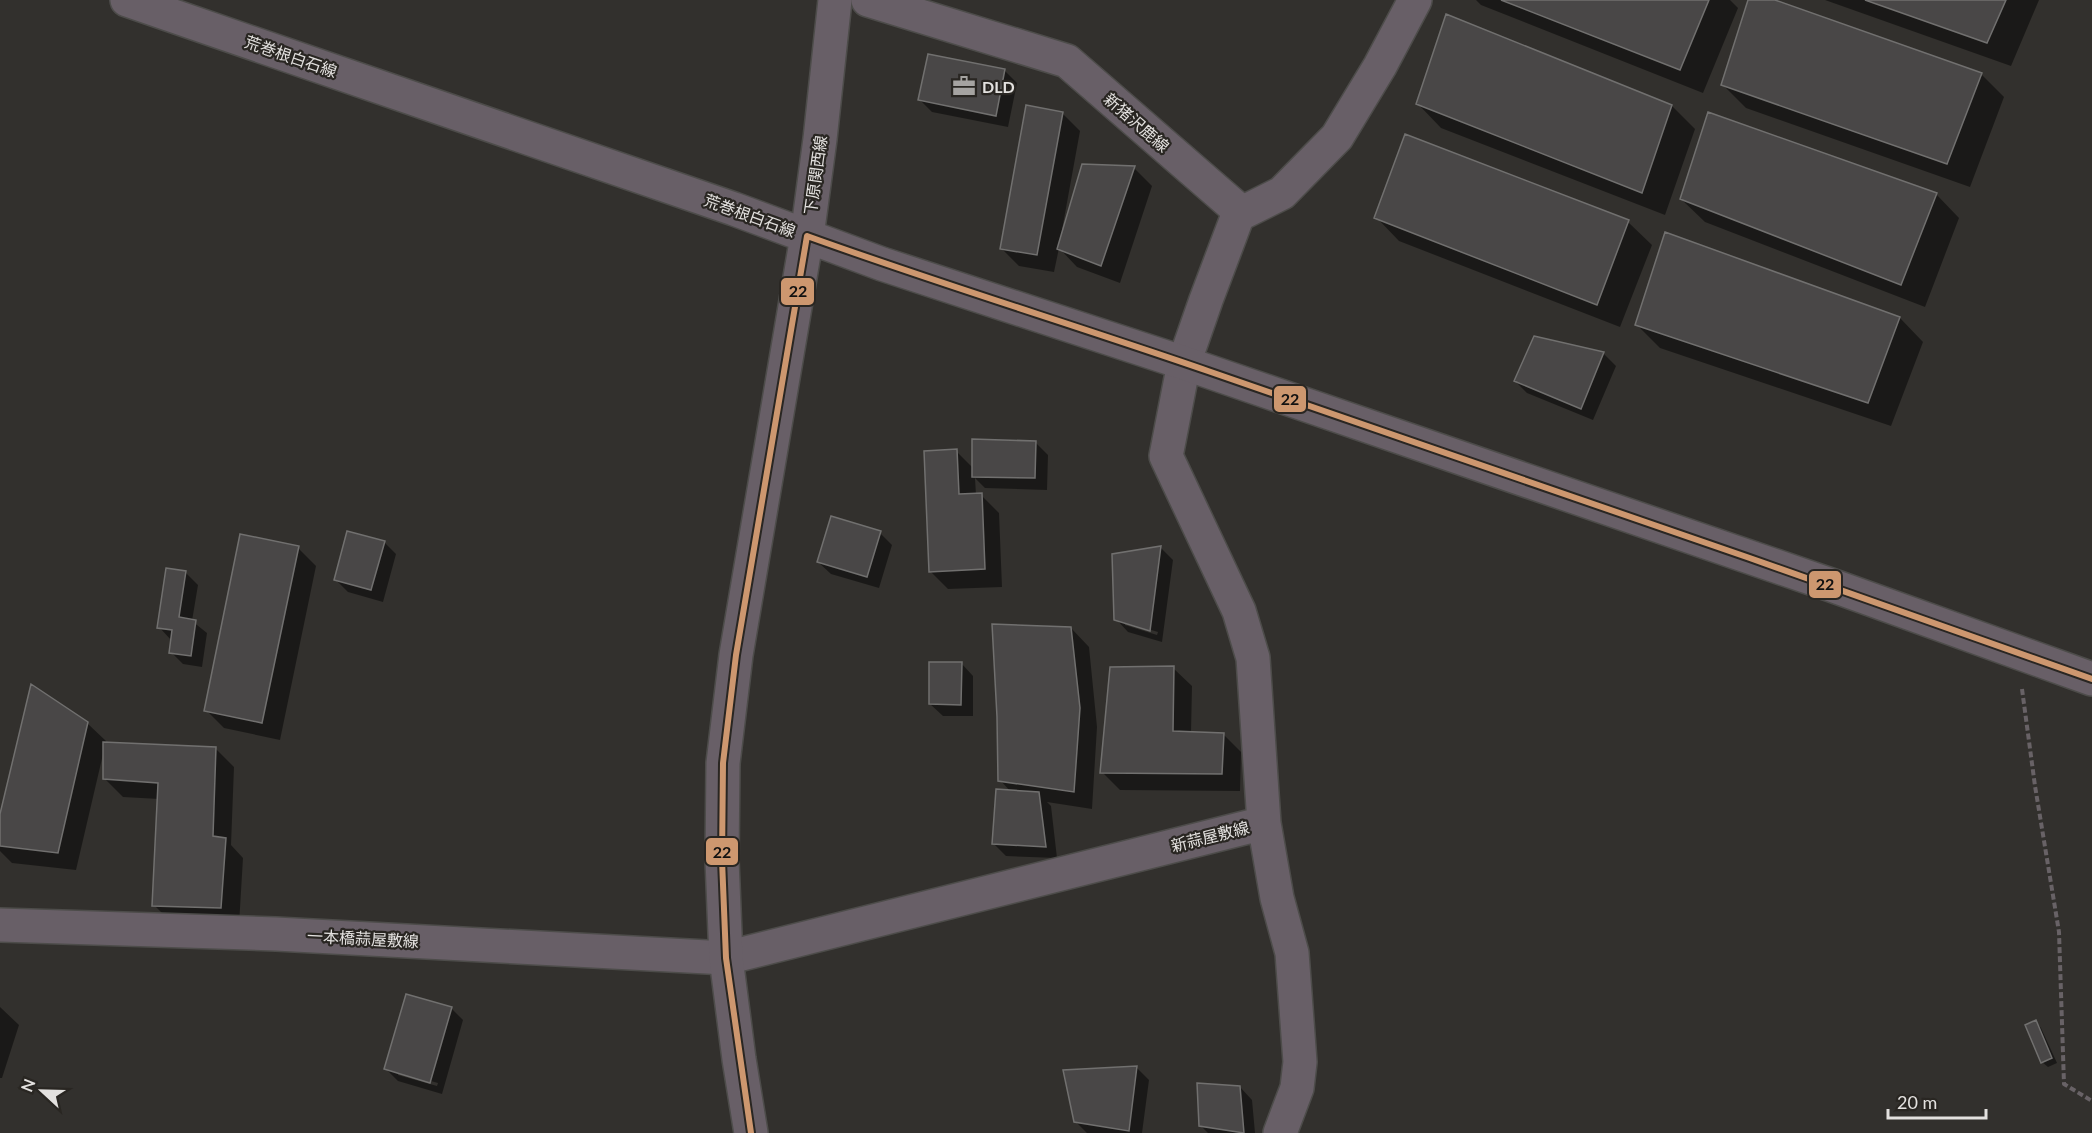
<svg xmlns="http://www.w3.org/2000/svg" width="2092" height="1133" font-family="Lato,'Noto Sans JP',sans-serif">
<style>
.shadow{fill:#0007;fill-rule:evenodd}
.building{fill:#494747;stroke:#71706f;stroke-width:1.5}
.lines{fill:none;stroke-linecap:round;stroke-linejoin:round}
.minor-casing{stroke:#4d4c4a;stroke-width:36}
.tertiary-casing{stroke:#4d4c4a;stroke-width:36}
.path{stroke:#686266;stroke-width:4;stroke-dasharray:6 3;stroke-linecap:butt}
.minor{stroke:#685f67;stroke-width:33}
.tertiary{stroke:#685f67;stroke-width:33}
.bus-1-casing{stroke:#292622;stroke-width:10}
.bus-1{stroke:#cd976f;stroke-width:6}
.labels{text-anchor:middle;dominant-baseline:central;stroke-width:4.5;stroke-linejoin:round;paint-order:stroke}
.street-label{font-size:16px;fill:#e3e1df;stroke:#292622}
.poi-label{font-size:16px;font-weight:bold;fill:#e3e1df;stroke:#292622;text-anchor:start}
.line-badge{stroke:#292622;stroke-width:2}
.pale-badge-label{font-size:16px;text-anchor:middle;font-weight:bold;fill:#111}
</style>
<rect width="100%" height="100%" fill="#32302d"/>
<!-- shadow -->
<path class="shadow" d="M1476,0H1730L1738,8L1703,93L1481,5Z
M1749,0H1770L1981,74L2004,97L1970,187L1746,108L1723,85Z
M1825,0H2039L2011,66Z
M1005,71L1017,83L1008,127L932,112L920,100Z
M1418,104L1672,106L1695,129L1665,215L1441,128Z
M1062,113L1080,131L1062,230H1064L1134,168L1152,186L1120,283L1077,267L1059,248L1054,272L1019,266L1001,248Z
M1936,194L1959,218L1925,307L1705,222L1681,199Z
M1376,217L1628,222L1652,245L1620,327L1399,241Z
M1666,234L1900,318L1923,342L1891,426L1660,348L1637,325Z
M1535,337L1604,354L1616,366L1593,420L1527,393L1515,381Z
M1035,442L1048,455L1047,490L985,488L975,478L976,495H981L999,513L1002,587L948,589L930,571L956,451L973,468Z
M880,533L892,545L879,588L831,574L818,562Z
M384,542L396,554L383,602L348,592L336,580Z
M298,548L316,566L280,740L224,728L206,710Z
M1161,548L1173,560L1162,642L1128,632L1116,619L1113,555ZM1125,622L1158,632L1157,635L1125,625Z
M186,573L198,585L192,621L207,633L202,667L183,664L171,652V640L159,627Z
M1071,628L1089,647L1097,727L1092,809L1047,802L1051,806L1057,858L1006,856L994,844L1011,792L1000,780Z
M961,663L973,676V716H943L930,704Z
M1173,668L1192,686L1191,733L1223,734L1241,752L1240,791L1120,790L1102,772Z
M87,723L106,741L105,744L216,749L234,767L231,845L243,858L239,925L172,923L154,905L159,799L123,797L105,779L104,750L76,870L12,863L0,851V821Z
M0,1007L19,1025L2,1078H0Z
M451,1008L463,1020L442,1094L398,1081L386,1069ZM398,1072L438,1083L437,1086L398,1075Z
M2036,1022L2041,1028L2057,1063L2048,1067L2042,1062Z
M1137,1068L1149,1080L1142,1133H1087L1075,1121Z
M1240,1087L1252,1100L1255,1133H1208L1200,1125Z"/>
<!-- building -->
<path class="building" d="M1501,0H1709L1680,70Z
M1748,0H1775L1982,73L1947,164L1721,85Z
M1865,0H2006L1987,43Z
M1446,14L1672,105L1642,193L1416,104Z
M928,54L1005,69L996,116L918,100Z
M1026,105L1063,112L1037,255L1000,249Z
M1708,112L1937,193L1901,285L1680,199Z
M1405,134L1629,220L1597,305L1374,218Z
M1082,164L1135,166L1101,266L1057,249Z
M1665,232L1900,317L1868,403L1635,325Z
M1534,336L1604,352L1581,409L1514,381Z
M972,439L1036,441L1035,478L972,477Z
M957,449L959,494L982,493L985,569L929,572L924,451Z
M831,516L881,531L867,577L817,562Z
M347,531L385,541L371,590L334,580Z
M240,534L299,546L262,723L204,711Z
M1161,546L1150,631L1114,620L1112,554Z
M166,568L186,571L179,617L196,620L191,656L169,653L172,630L157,628Z
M992,624L1071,627L1080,708L1074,792L998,781L997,717Z
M929,662H962L961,705L929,704Z
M1174,666L1173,731L1224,733L1222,774L1100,773L1110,667Z
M31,684L88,722L58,853L0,846V814Z
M103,742L216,747L213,836L226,838L221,908L152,906L158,783L103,779Z
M996,789L1039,792L1046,847L992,844Z
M406,994L452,1007L430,1083L384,1069Z
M2036,1020L2052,1058L2041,1063L2025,1025Z
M1137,1066L1129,1131L1074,1122L1063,1070Z
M1197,1083L1240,1086L1244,1133L1199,1126Z"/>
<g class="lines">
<!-- minor casing -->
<g class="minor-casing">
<path id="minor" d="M1242,213L1282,193L1337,137L1380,66L1415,0
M1264,823L1277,898L1292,953L1300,1062L1297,1088L1280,1133
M0,925L276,934L726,958L1264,823L1253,658L1239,611L1166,456L1184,363L1206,300L1238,215L1242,213L1067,61L868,0"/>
</g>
<!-- tertiary casing -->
<g class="tertiary-casing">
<path id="tertiary" d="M127,0L734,209L882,264L1184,363L1831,585L2092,679
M751,1133L739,1059L726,958L722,860L723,763L736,655L807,236L820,139L835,0"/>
</g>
<!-- path -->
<path class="path" d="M2022,689L2035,786L2059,932L2064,1084L2092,1101"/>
<!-- minor -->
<use href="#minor" class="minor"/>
<!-- tertiary -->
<use href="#tertiary" class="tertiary"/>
<!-- bus-1 casing -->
<g class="bus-1-casing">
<path id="bus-1" d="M751,1133L726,958L722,860L723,763L736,655L807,236C940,284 1075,325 1208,371C1504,472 1798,574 2092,679"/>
</g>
<!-- bus-1 -->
<use href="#bus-1" class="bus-1"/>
</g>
<!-- icons -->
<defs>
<g id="office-bare" transform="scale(1.8)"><path d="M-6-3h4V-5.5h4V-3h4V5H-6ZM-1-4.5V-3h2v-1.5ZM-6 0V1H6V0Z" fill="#a5a3a1" stroke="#292622" stroke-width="2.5" paint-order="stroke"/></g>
</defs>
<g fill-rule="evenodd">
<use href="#office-bare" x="964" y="86"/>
</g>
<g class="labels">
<!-- street labels -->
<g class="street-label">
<text transform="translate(291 56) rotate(19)">荒巻根白石線</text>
<text transform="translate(1137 122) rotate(41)">新猪沢鹿線</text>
<text transform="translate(815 175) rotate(-82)">下原関西線</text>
<text transform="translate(750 215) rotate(20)">荒巻根白石線</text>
<text transform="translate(1210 836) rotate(-14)">新蒜屋敷線</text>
<text transform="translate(363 938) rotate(3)">一本橋蒜屋敷線</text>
</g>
<!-- poi labels -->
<g class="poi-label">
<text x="982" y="86">DLD</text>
</g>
</g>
<g class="line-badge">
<rect x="780" y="277" width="35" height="29" rx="6" fill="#cd976f"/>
<rect x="1273" y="385" width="34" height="28" rx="6" fill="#cd976f"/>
<rect x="1808" y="570" width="34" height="29" rx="6" fill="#cd976f"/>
<rect x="705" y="837" width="34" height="29" rx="6" fill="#cd976f"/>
</g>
<g class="pale-badge-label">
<text x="798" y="297">22</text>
<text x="1290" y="405">22</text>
<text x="1825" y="590">22</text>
<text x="722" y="858">22</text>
</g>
<!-- north arrow -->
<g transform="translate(42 1091) rotate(292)" stroke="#292622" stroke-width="4.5" paint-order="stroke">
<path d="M0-4.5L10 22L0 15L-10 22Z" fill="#e3e1df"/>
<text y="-9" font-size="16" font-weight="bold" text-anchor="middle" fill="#e3e1df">N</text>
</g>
<!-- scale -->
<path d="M1888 1109v9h98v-9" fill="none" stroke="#e3e1df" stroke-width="3"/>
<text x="1897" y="1109" font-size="18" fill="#e3e1df" stroke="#292622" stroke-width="4.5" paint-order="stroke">20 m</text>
</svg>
